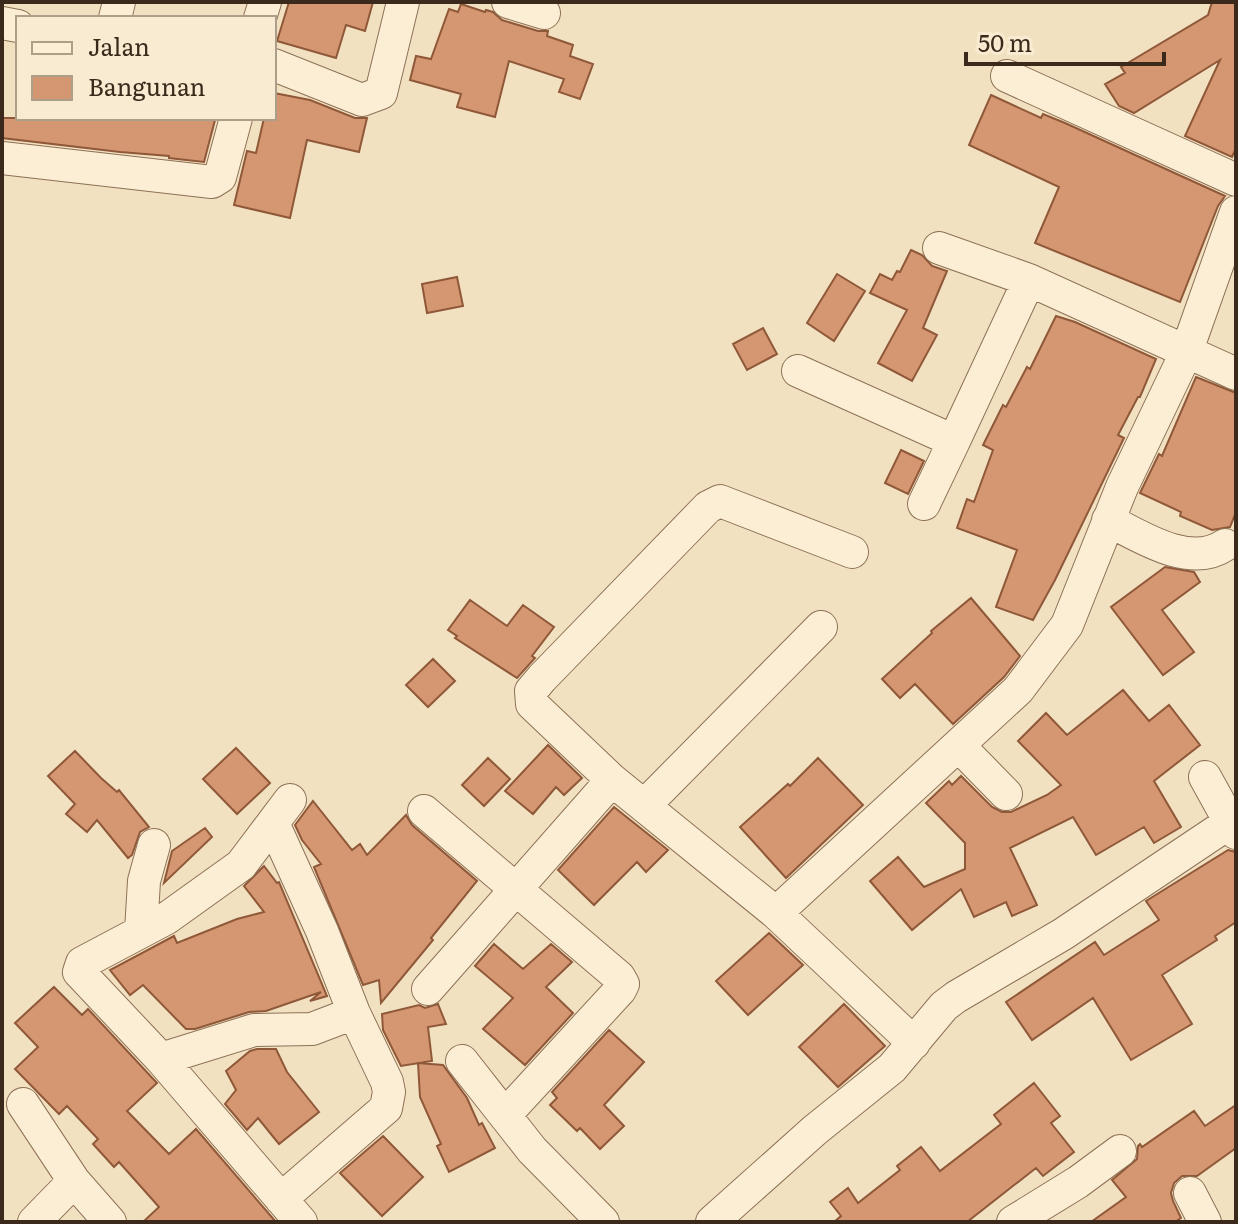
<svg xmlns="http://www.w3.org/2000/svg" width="1238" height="1224" font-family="Literata,serif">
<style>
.building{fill:#d49772;stroke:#8f5839;stroke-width:2}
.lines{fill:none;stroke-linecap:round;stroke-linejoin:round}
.minor-casing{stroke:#8d7156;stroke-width:34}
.minor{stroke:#fceed4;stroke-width:32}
</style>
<rect width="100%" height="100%" fill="#f2e1c0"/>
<!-- building -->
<path class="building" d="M289,2H373L365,31L346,25L336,58L277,41Z
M1212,2H1236V148L1232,157L1185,136L1220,60L1134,113L1119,106L1105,84L1125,73L1121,67L1208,15Z
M461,4L485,12L486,10L493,12L502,20L538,31H548L547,36L573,45L570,56L593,64L580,99L559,92L564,79L509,61L495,117L457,107L461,94L410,80L416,56L431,59L449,9L458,12Z
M274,93L310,100L355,118H367L359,152L307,140L290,218L234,205L247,151L256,153L264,118H274Z
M991,95L1041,118L1043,114L1065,123L1225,196L1218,206L1180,302L1035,243L1059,187L969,145Z
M2,118H199L215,120L204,162L169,158V156L120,152L2,138Z
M911,250L922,255L932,266L947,271L923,328L937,335L912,381L878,363L907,310L870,293L880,274L892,280L897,271L900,272Z
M837,274L865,291L834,341L807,323Z
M457,277L463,306L427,313L422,284Z
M1056,316L1075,322L1156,359L1140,397H1138L1118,435L1124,438L1055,580L1033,620L996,607L1017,550L957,528L967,499L974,502L993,450L983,445L1003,405L1006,407L1027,367L1030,369Z
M763,328L777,354L747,370L733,344Z
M1196,377L1236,393V512L1230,527L1212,530L1180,516L1181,512L1140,493L1159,454L1162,456Z
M901,450L924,461L908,494L885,483Z
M1165,567L1194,572L1200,582L1162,610L1194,652L1163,675L1111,607Z
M971,598L1020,656L1004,677L953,724L915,684L900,698L882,679L932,633L931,631Z
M470,600L507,626L523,605L554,627L532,656L535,658L517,678L455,638L457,636L448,630Z
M433,659L455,681L428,707L406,685Z
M1123,690L1149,721L1169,705L1200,745L1154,781L1181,827L1154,843L1144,827L1096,855L1073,817L1010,848L1037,905L1012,916L1006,902L974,917L961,889L912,930L870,881L898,857L924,887L965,869V843L926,803L949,781L952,785L961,776L992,807L1002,812H1011L1047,795L1061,785L1018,741L1046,713L1067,735Z
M548,745L582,778L564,795L556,787L533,814L505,791Z
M236,748L270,783L237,814L203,779Z
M75,751L101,778L117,792L119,790L149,827L140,832L132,855L128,858L97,820L87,832L66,814L75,804L48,776Z
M488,758L510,779L484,806L462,785Z
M818,758L863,805L786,878L740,827L788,784L790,786Z
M313,801L352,850L360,844L367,855L406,815L412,825L477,881L431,938L433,940L381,1003L379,980L363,985L314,867L321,864L302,840L295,825Z
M614,807L668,850L646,872L637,862L594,905L558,870Z
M205,828L212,837L164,883L172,851Z
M1228,850L1236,852V922L1215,936L1217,940L1162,975L1192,1024L1131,1060L1093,998L1032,1040L1006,1002L1095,942L1104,955L1159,920L1146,901Z
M264,866L277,883L279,882L327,996L310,1001L321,992L266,1011L249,1012L195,1029H186L143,985L130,995L110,970L174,936L177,943L237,919L264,912L244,886Z
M769,933L803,965L748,1015L716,981Z
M494,944L523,969L551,944L572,962L546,987L573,1013L525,1065L483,1029L513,998L475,966Z
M54,987L82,1015L88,1009L157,1083L127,1111L169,1154L196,1129L276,1222H143L159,1207L119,1162L114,1167L93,1144L98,1139L67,1106L59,1114L15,1069L38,1047L15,1023Z
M438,1004L446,1024L428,1027L432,1061L401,1066L383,1030L382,1014L419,1005L425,1008Z
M844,1004L885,1046L838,1087L799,1047Z
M609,1030L644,1062L604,1105L624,1126L600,1149L580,1128L577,1131L550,1105L557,1098L552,1092Z
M257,1049H276L287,1072L319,1112L279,1144L258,1118L247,1130L225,1104L236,1090L226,1071L250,1051Z
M418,1063L443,1065L467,1098L479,1125L482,1123L495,1148L449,1172L437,1146L441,1144L420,1097Z
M1034,1083L1060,1116L1051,1123L1074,1152L1043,1176L1036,1168L967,1222H834L841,1216L830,1202L848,1188L858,1203L900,1170L897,1166L921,1147L940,1171L1001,1124L994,1115Z
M1236,1105V1148L1197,1176H1182L1174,1183L1171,1193L1173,1201L1181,1218L1175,1222H1091L1126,1197L1112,1180L1137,1159L1138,1146L1140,1144L1142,1147L1194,1111L1205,1126Z
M383,1136L423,1177L382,1216L340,1173Z"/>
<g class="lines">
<!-- minor casing -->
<g class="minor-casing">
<path id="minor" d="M508,2L544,13
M115,18L119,2
M260,18L265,2
M2,23L18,26
M274,65L362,100L381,93L403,2
M1007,76L1236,180
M2,158L212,182L220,177L236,118
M939,248L1029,280L1236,374
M798,371L954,441L1029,280
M924,504L954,441
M1108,520C1141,537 1190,569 1225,545
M852,552L720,501L708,507L542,678L531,691L532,704L612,780L776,913L914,1043
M959,746L1006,794
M1205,777L1236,833
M290,800L241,865L167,918L82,963L79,972L161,1059L301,1222
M644,806L821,627
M424,811L619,977L623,984L620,990L506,1114
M273,823L322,931L354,1013
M776,913L1018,690L1067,625L1122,487L1186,353L1236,212
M141,931L144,881L154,845
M428,989L612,780
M161,1059L254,1030L312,1029L354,1013L387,1082L389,1092L386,1108L281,1199
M462,1061L532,1150L603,1222
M23,1104L74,1181L110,1222
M1190,1193L1205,1222
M34,1222L74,1181
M712,1222L815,1130L892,1068L944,1006L956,997L1063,934L1229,823
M1013,1222L1078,1182L1120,1151"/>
</g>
<!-- minor -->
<use href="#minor" class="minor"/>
</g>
<!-- border -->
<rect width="1238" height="1224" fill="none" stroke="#3b2a1c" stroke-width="8"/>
<!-- legend -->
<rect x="16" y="16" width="260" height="104" fill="#f9ebd1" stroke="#ad9e89" stroke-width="2"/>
<rect x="32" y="42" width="40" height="12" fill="#fceed4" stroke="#ad9e89" stroke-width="2"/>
<text x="88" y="56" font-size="24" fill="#3b2a1c">Jalan</text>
<rect x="32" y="76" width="40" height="24" fill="#d49772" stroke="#ad9e89" stroke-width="2"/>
<text x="88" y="96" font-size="24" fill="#3b2a1c">Bangunan</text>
<!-- scale -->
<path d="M966 52v12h198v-12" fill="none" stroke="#3b2a1c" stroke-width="4"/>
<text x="978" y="52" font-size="24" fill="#3b2a1c" stroke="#f9ebd1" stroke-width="6" paint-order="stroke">50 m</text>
</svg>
